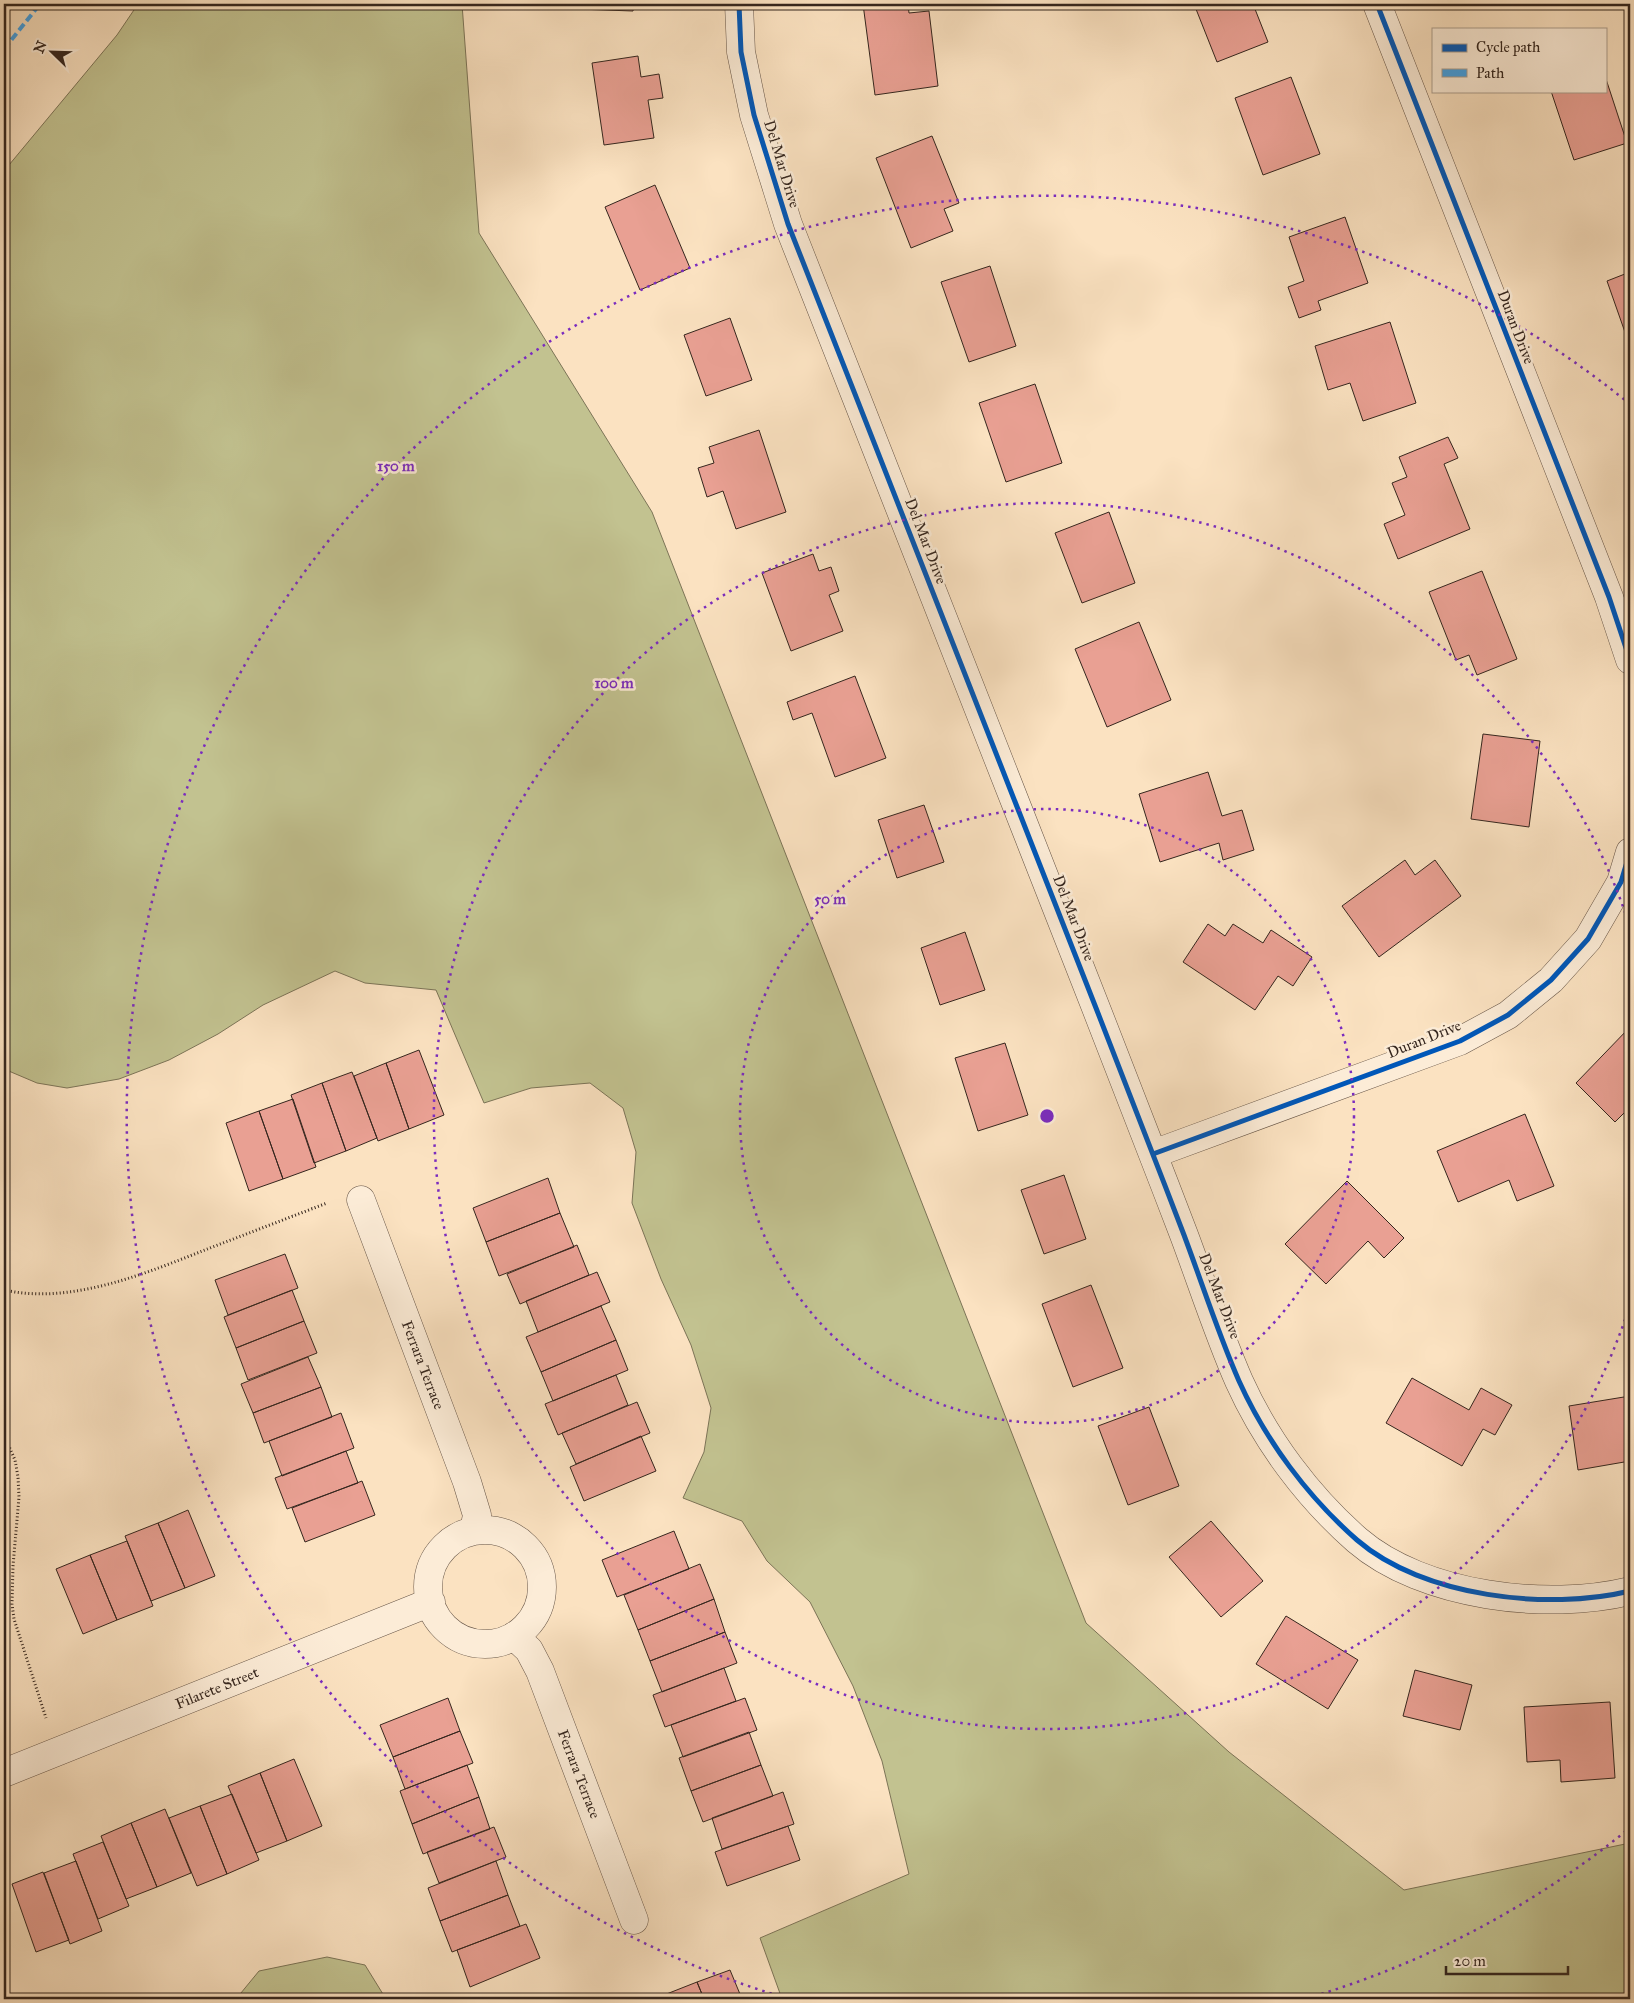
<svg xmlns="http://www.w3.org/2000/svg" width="1634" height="2003" font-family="'IM FELL Great Primer',serif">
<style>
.green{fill:#c2c290;stroke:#7c7457}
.building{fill:#e9a093;stroke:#35261e}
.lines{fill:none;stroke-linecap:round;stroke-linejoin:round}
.street-casing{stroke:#665547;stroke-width:29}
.path{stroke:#35261e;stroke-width:3;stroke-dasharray:1 2.5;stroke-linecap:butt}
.street{stroke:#fcecd7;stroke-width:28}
.quiet{stroke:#3ea2ea;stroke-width:4;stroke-dasharray:8 4;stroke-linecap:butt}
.cycleway-casing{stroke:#fcecd7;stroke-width:8}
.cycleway{stroke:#0057b8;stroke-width:5}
.ring{fill:none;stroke:#7b2cbf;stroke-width:2.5;stroke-dasharray:2.5 5}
.labels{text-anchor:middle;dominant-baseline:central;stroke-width:5;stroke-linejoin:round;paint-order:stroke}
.street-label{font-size:15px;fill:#35261e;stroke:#fcecd7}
.centre{fill:#7b2cbf;stroke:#fcecd7;stroke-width:2.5}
.ring-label{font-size:15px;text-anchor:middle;font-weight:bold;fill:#7b2cbf;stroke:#fcecd7;stroke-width:5;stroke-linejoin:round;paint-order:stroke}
</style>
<rect width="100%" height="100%" fill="#fbe2c1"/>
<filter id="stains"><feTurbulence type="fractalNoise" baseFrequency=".004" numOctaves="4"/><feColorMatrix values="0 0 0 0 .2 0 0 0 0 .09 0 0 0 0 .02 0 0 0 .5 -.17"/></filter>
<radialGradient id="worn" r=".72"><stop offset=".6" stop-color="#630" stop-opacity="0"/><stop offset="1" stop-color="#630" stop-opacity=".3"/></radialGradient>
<!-- green -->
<path class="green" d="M138,4H462L479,233L652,512L1086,1623L1229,1752L1404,1890L1630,1843V1999H782L760,1938L909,1874L882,1761L853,1686L810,1602L767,1561L742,1521L683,1498L704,1452L711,1408L691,1345L661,1279L632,1203L636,1152L623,1108L590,1083L531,1088L484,1103L436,990L365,983L335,971L263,1005L218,1034L169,1060L119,1079L67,1088L37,1083L4,1069V171L117,35Z
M327,1957L365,1965L386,1999H236L259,1971Z"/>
<!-- building -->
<path class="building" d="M577,4H634L633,11L577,9Z
M863,4H908L909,13L929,11L938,86L875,95Z
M1194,4H1253L1268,42L1217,62Z
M638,56L641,77L659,74L663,98L648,100L654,138L604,145L592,63Z
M1605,76L1627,143L1574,160L1551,91H1605Z
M1291,77L1320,154L1263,175L1235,98Z
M932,136L959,203L944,209L953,231L911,248L876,158Z
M655,185L690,268L640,290L605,207Z
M1345,217L1368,283L1318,301L1321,310L1299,318L1288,287L1304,281L1289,237Z
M990,266L1016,346L969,362L941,282Z
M1630,272V337L1627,338L1607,281Z
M730,318L752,380L706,396L684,335Z
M1390,322L1416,403L1363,421L1350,383L1328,390L1315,346Z
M1035,384L1062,463L1006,482L979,403Z
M759,430L786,512L736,529L723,491L707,497L698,468L714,463L709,447Z
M1448,437L1458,458L1444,464L1470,529L1398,559L1384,524L1405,515L1392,483L1407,477L1399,457Z
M1109,512L1135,583L1082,603L1055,533Z
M813,554L819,571L831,567L839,591L829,595L843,631L791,651L762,573Z
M1482,571L1517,659L1477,675L1469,655L1456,660L1429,592Z
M1139,622L1171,700L1107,727L1075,649Z
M855,676L886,758L835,777L812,713L793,720L787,702Z
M1483,734L1540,741L1529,827L1471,819Z
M1208,772L1222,816L1242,810L1254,850L1223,860L1219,843L1160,862L1139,794Z
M924,805L944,862L897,878L878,820Z
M1405,860L1415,875L1435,860L1461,896L1379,957L1342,906Z
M1208,924L1225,936L1233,924L1263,943L1271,930L1312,957L1293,986L1278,976L1255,1010L1183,962Z
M965,932L985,990L940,1005L921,948Z
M1630,1027V1107L1615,1122L1576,1083Z
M1005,1043L1028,1115L978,1131L955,1058Z
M419,1050L444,1115L409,1129L386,1063Z
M386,1063L409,1129L378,1141L354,1076Z
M352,1072L377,1138L346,1151L322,1083Z
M322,1083L346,1151L314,1163L291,1095Z
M293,1099L316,1167L283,1179L259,1111Z
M259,1111L283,1179L249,1191L226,1123Z
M1525,1114L1554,1186L1517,1201L1509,1180L1458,1202L1437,1151Z
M1064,1175L1086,1239L1044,1254L1021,1190Z
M548,1178L560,1213L486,1242L473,1208Z
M1347,1181L1404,1238L1384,1258L1368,1241L1326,1284L1285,1244Z
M560,1213L574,1247L499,1276L486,1242Z
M577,1245L589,1275L520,1304L507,1274Z
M285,1254L298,1288L228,1315L215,1280Z
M597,1272L610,1302L538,1332L526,1301Z
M1091,1285L1123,1368L1073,1387L1042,1304Z
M292,1290L304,1321L236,1348L224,1317Z
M601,1306L616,1340L541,1372L526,1337Z
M304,1321L317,1353L248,1380L236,1348Z
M616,1340L628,1370L553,1401L541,1372Z
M308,1357L321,1387L253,1413L241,1384Z
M616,1375L628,1405L558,1435L545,1404Z
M1412,1378L1469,1410L1481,1388L1512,1405L1495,1435L1483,1429L1462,1466L1386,1423Z
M321,1387L332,1417L264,1443L253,1413Z
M1630,1396V1461L1578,1470L1569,1406Z
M637,1402L650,1433L576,1464L562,1433Z
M1149,1407L1179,1486L1128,1505L1098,1426Z
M341,1413L354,1448L282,1476L269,1441Z
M641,1436L656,1471L584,1501L570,1467Z
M346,1451L358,1483L287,1509L275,1478Z
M362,1481L375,1515L305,1542L292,1508Z
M188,1510L215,1576L185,1588L158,1523Z
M1211,1521L1263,1581L1221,1617L1169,1557Z
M158,1523L185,1588L151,1601L125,1536Z
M674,1531L689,1569L617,1597L602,1560Z
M127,1541L153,1606L117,1620L90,1555Z
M90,1555L117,1620L83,1634L56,1569Z
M700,1564L714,1599L638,1630L624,1595Z
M714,1599L725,1632L650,1661L638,1630Z
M1286,1616L1358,1660L1328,1709L1256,1664Z
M725,1632L737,1663L662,1692L650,1661Z
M724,1668L736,1701L665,1727L653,1695Z
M1415,1670L1472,1685L1460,1730L1403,1716Z
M448,1698L460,1731L393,1757L380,1725Z
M745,1698L757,1730L683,1757L671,1725Z
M1610,1702L1615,1778L1561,1782L1560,1760L1527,1762L1524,1707Z
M460,1731L473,1763L405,1789L393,1757Z
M749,1732L761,1765L691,1791L679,1758Z
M294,1759L322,1826L287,1841L260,1773Z
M467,1765L479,1797L412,1824L400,1791Z
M761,1765L773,1796L703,1822L691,1791Z
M260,1773L287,1841L256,1853L228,1786Z
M783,1792L794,1824L722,1849L712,1818Z
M232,1794L259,1860L227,1874L200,1806Z
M479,1797L490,1829L423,1854L412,1824Z
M200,1806L227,1874L197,1886L169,1818Z
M165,1809L191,1873L157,1887L131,1823Z
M131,1823L157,1887L126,1899L101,1836Z
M788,1826L800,1860L727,1886L715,1852Z
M494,1827L506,1857L439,1883L427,1852Z
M103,1842L129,1906L98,1919L73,1854Z
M76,1861L102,1931L70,1944L44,1873Z
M496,1861L508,1895L440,1921L428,1888Z
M43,1872L69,1940L36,1952L12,1884Z
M508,1895L520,1926L452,1952L440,1921Z
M526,1924L540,1958L470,1987L457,1950Z
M730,1970L742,1999H704L697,1982Z
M697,1982L704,1999H665L664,1995Z"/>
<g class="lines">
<!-- street casing -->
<g class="street-casing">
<path id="street" d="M739,4L741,52L754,115L788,224C891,485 993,746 1096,1008C1125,1083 1155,1159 1184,1235C1202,1283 1218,1333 1239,1381C1266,1441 1308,1497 1357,1540C1423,1597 1548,1611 1630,1591
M1377,4L1609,597L1630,660
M1153,1154L1460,1041L1508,1015L1551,980L1588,939L1621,882L1630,852
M361,1200L467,1482L477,1515L474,1531
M428 1587a57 57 0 1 1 114 0a57 57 0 1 1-114 0Z
M514,1636L529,1650L540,1671L634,1920
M4,1773L431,1602"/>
</g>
<!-- path -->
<path class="path" d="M4,1290C73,1305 146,1273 210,1248C249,1233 288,1218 327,1203
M4,1435L15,1460L18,1477L19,1497L13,1566L12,1604L14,1619L46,1718"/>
<!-- street -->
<use href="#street" class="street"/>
<!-- quiet -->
<path class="quiet" d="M4,49L40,4"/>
<!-- cycleway casing -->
<g class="cycleway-casing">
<path id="cycleway" d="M739,4L741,52L754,115L788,224C891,485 993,746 1096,1008C1125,1083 1155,1159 1184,1235C1202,1283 1218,1333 1239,1381C1266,1441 1308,1497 1357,1540C1423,1597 1548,1611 1630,1591
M1377,4L1609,597L1630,660
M1153,1154L1460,1041L1508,1015L1551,980L1588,939L1621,882L1630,852"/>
</g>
<!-- cycleway -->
<use href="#cycleway" class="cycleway"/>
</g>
<!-- distance rings -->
<g class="ring">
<circle cx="1047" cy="1116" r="307"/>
<path d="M1630 1305A613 613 0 1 1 1630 927"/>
<path d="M1626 1831A920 920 0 0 1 1308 1998M786 1998A920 920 0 1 1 1626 401"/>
</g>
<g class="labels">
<!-- street labels -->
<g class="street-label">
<text transform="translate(782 164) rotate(73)">Del Mar Drive</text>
<text transform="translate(1516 327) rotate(69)">Duran Drive</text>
<text transform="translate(926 541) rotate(69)">Del Mar Drive</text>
<text transform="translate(1074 918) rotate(69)">Del Mar Drive</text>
<text transform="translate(1424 1039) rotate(-22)">Duran Drive</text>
<text transform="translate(1220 1296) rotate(69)">Del Mar Drive</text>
<text transform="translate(423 1365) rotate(69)">Ferrara Terrace</text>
<text transform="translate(217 1688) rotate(-22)">Filarete Street</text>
<text transform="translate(579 1774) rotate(69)">Ferrara Terrace</text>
</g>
</g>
<circle cx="1047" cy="1116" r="8" class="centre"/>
<g class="ring-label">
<text x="396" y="471">150 m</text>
<text x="614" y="688">100 m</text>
<text x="830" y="904">50 m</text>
</g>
<!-- margin -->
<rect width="1634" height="2003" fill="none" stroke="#fbe2c1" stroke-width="20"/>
<rect x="5" y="5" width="1624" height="1993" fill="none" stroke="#35261e" stroke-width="2.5"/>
<rect x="10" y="10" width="1614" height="1983" fill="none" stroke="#35261e"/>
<!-- legend -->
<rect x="1432" y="28" width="175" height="65" fill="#fcecd7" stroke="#ac9d8d"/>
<rect x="1442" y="44" width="25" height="8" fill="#0057b8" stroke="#ac9d8d"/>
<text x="1476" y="52" font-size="15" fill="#35261e">Cycle path</text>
<rect x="1442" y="69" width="25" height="8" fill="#3ea2ea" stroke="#ac9d8d"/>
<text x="1476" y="78" font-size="15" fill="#35261e">Path</text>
<!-- north arrow -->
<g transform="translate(52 52) rotate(293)" stroke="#fcecd7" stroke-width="4" paint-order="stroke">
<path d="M0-4L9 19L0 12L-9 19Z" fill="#35261e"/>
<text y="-8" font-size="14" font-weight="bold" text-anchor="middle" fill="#35261e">N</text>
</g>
<!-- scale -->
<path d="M1446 1966v8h122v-8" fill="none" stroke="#35261e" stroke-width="2.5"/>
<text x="1454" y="1966" font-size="15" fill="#35261e" stroke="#fcecd7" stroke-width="4" paint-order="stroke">20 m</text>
<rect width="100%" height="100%" filter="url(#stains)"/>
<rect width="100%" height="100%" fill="url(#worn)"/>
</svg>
